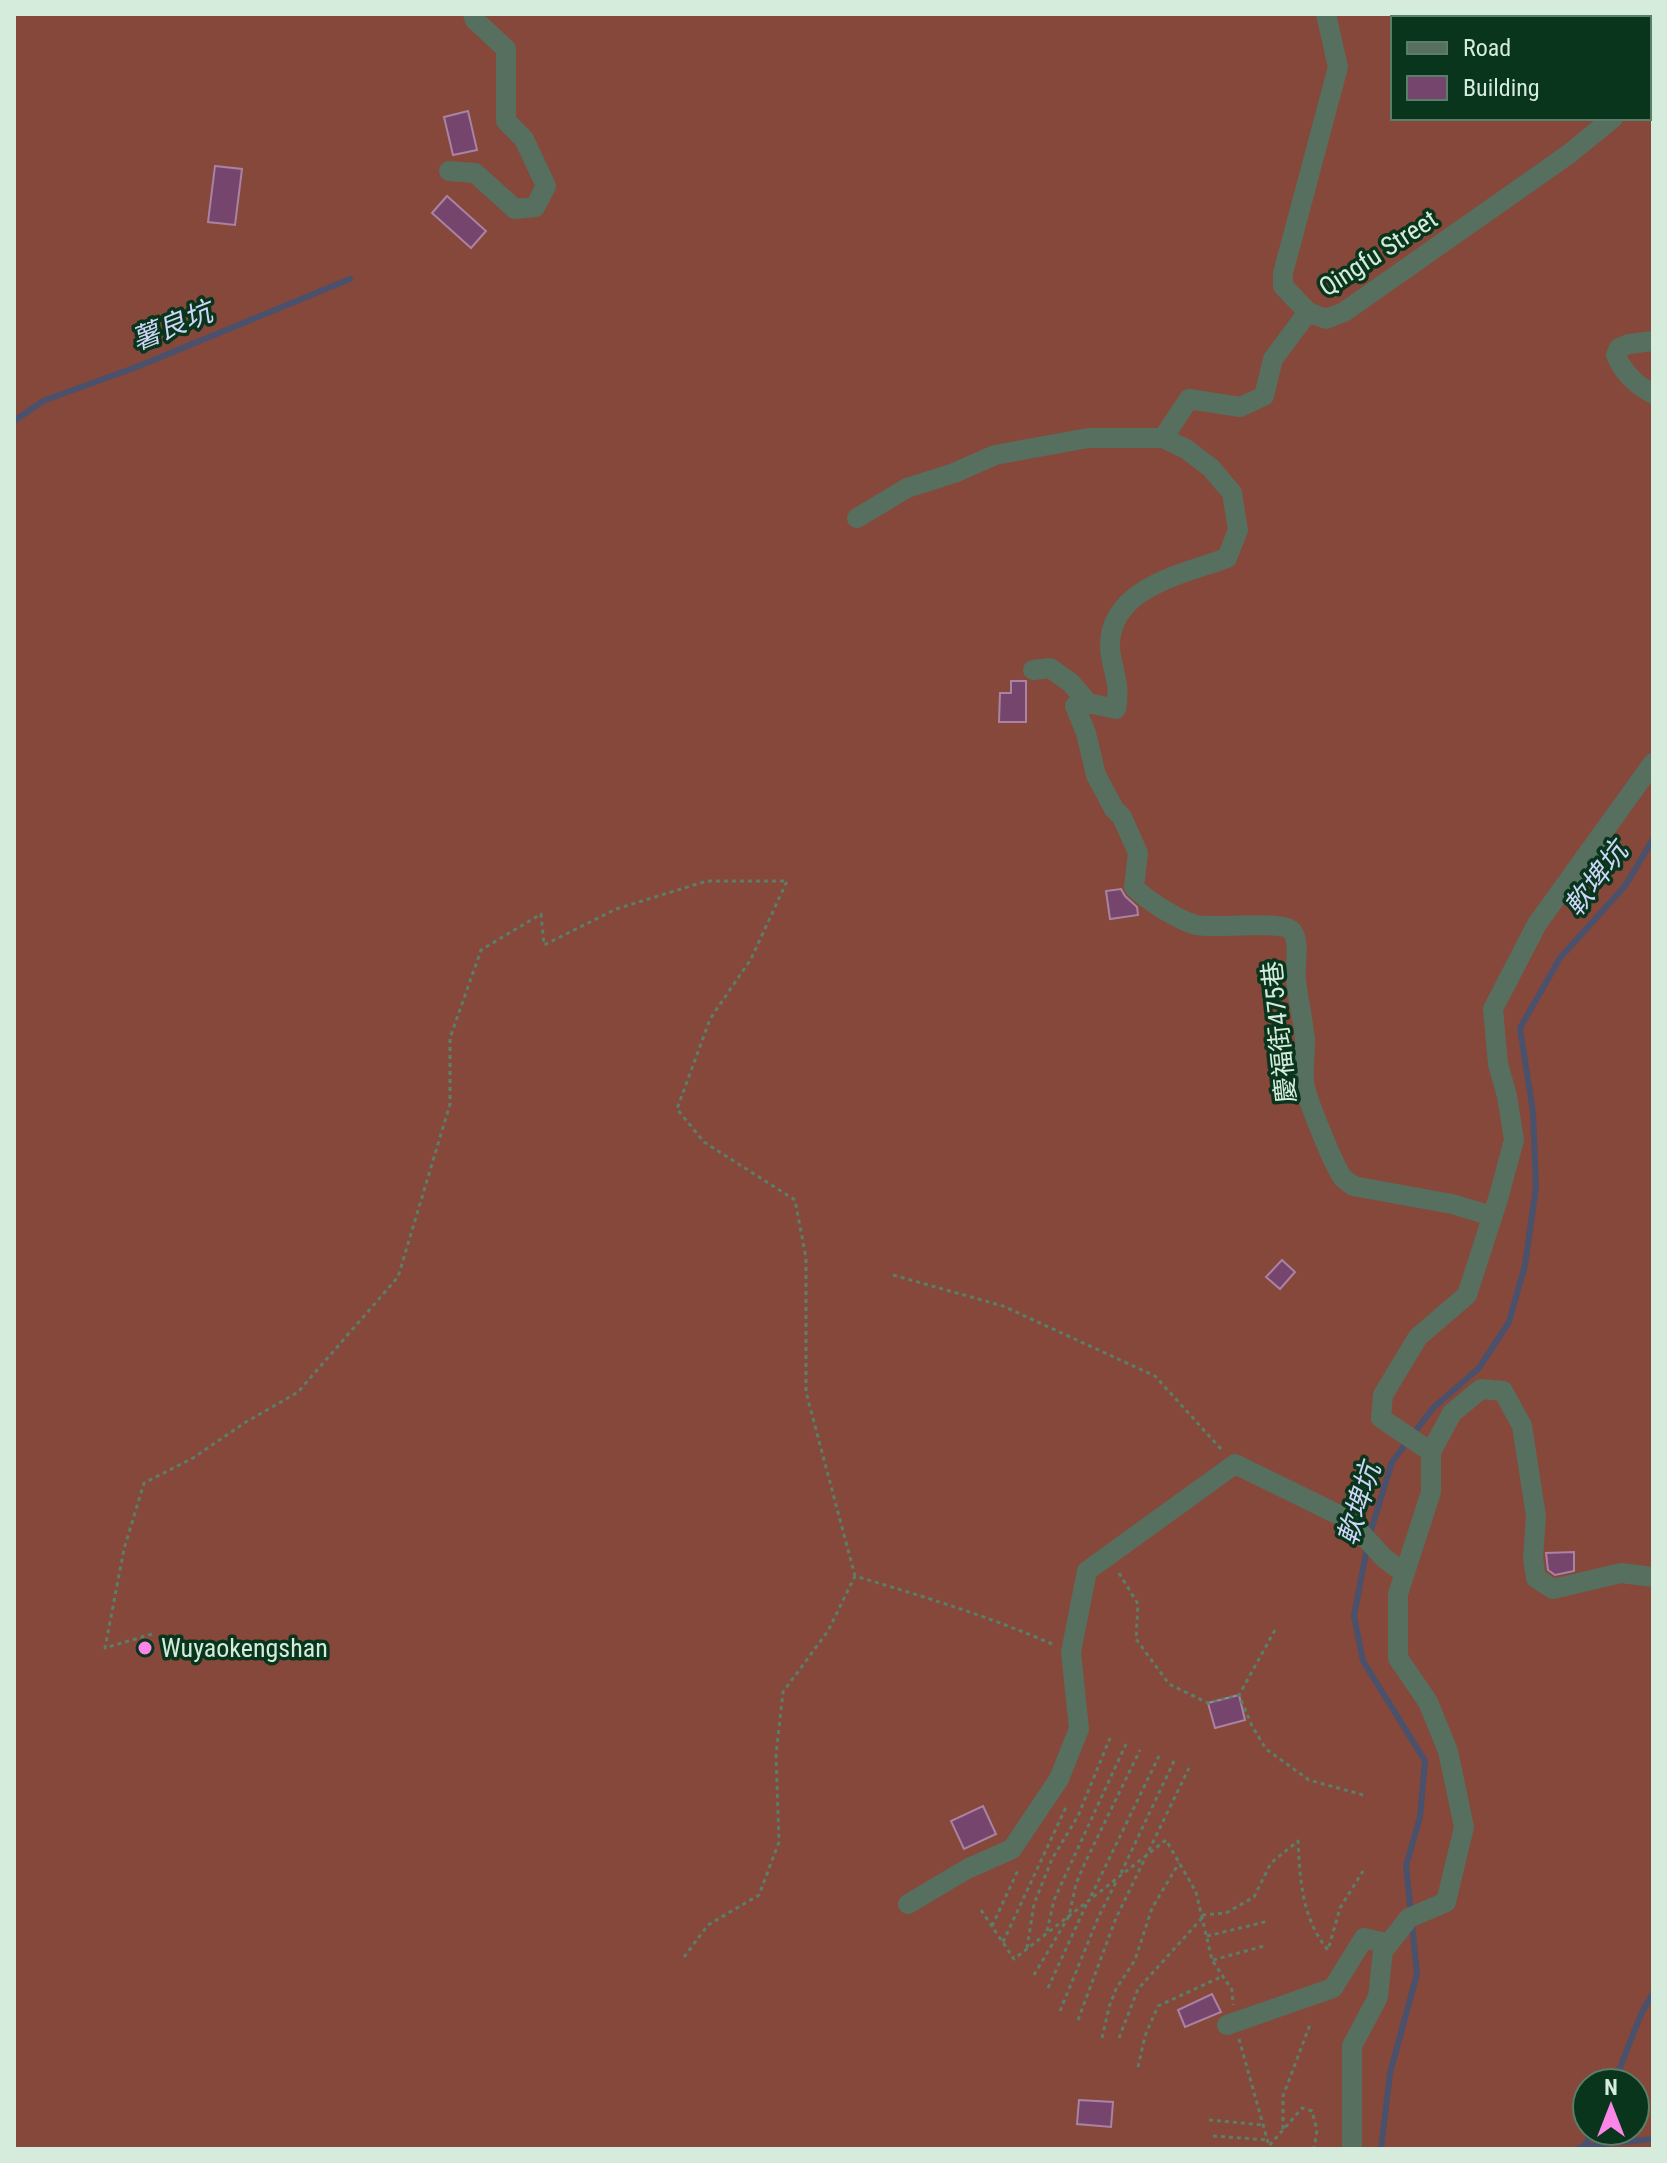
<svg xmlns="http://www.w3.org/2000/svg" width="1667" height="2163" font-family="'Roboto Condensed','Noto Sans TC',sans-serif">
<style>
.forest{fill:#86483a;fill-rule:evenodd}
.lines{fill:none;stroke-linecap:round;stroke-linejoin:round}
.stream{stroke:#49516d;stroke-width:6}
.building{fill:#76456e;stroke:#aa82a2;stroke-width:2}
.path{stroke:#5a7e68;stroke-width:3;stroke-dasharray:4 4;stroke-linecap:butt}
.minor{stroke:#576f5e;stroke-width:20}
.poi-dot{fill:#fa87e7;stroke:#08351c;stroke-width:3}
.labels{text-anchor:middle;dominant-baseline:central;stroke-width:7;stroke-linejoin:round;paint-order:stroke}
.street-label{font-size:26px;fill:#d5ebdb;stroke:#08351c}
.poi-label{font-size:26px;fill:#d5ebdb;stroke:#08351c;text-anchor:start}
.water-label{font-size:28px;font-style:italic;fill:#cdd6f7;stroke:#08351c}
</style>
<rect width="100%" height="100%" fill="#08351c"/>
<!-- forest -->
<path class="forest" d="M14,14H1653V2149H14ZM1393,18H1649V118H1393ZM1587,2083H1635V2131H1587Z"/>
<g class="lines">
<!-- stream -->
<path class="stream" d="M14,421L43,401L139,366L350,279
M1369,1537L1392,1462L1433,1408L1479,1368L1509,1322L1525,1265L1536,1187L1533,1112L1520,1028L1560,958L1625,886L1653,839
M1367,1548L1354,1616L1363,1661L1425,1761L1420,1817L1406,1866L1411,1914
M1614,2083L1641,2014L1653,1993
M1584,2146L1653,2139
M1381,2149L1390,2073L1417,1974L1412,1925
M1577,2149L1584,2146L1593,2131"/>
</g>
<!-- building -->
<path class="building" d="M468,111L477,150L453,155L444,117Z
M215,166L242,169L235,225L208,222Z
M447,196L486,231L471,248L432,213Z
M1011,681H1026V722H999L1000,693H1011Z
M1121,889L1125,896L1137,907L1138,915L1110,919L1106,891Z
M1282,1260L1295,1272L1280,1289L1266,1277Z
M1574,1552V1571L1555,1575L1548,1570L1546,1553Z
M1239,1695L1245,1720L1215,1728L1208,1703Z
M983,1806L996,1834L964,1849L951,1821Z
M1212,1994L1221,2012L1185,2027L1178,2010Z
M1079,2100L1113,2102L1111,2127L1077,2124Z"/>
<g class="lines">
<!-- path -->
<path class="path" d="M893,1275L1003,1306L1155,1376L1221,1449
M1119,1573L1138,1604L1136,1639L1169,1684L1208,1703L1239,1695
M1275,1630L1239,1695L1252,1726L1266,1749L1309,1780L1367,1796
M152,1634L105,1648L124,1549L144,1483L193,1458L246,1422L298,1392L398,1277L450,1104V1038L481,950L541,914L544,945L616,909L707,881H787L751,959L710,1019L677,1109L704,1142L795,1200L806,1258V1392L855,1576
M1121,1873L1174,1761
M1091,1896L1159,1756
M981,1910L1014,1959L1166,1840L1196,1892L1212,1960L1232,1990L1233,2005
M1202,1915L1226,1913L1254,1897L1271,1863L1298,1841C1300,1880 1302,1919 1328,1950L1340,1908L1363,1871
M992,1926L1019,1868
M1047,1931L1054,1900L1126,1744
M1207,1936L1269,1921
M1003,1942L1067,1805
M1027,1948L1034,1904L1052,1859L1078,1816L1110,1738
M684,1957L708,1925L759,1895L779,1842L776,1755L783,1692L828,1631L855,1576C922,1596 988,1616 1052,1644
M1213,1960L1264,1946
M1034,1975L1069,1916L1076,1884L1083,1867L1140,1750
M1048,1988L1087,1903
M1060,2011L1098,1918L1117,1880
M1078,2020L1116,1918L1189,1768
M1102,2038L1109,2007L1116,1989L1135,1960L1152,1908L1179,1863
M1119,2038L1138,1989L1202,1918
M1239,2039L1269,2146L1302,2108L1312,2111L1317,2130L1314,2149
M1138,2067L1145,2036L1158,2006L1223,1976
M1209,2120L1263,2125
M1283,2129V2096L1311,2022
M1213,2136L1268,2140"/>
<!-- minor -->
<path class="minor" d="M1326,14L1338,67L1283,273V286L1308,312L1326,319L1344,312L1569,154L1613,118
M1649,58L1653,42
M1649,90L1653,87
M449,171L475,173L515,209L535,207L546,186L524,139L506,121V49L475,20L473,14
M1653,341L1629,344L1619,348L1616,355C1623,373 1636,385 1653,394
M1163,438L1189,399L1240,407L1264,396L1273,359L1308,312
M857,518L907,488L954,473L995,455L1088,438H1163L1186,449L1211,468L1232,493L1238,530L1227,558C1183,574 1108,588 1110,648C1112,673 1121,680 1116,709L1088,703L1075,706L1086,733L1096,775L1114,809L1122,817L1138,853L1134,887C1146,900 1178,920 1196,925C1214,929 1283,920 1292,931C1301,943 1294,965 1296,980C1298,1000 1303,1018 1305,1040C1305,1054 1303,1068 1304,1082C1306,1098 1334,1166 1343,1178C1346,1181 1350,1183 1353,1186L1452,1204L1492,1216
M1033,670L1050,668L1071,683L1088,703
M1431,1452L1381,1418L1383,1395L1418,1337L1467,1295L1498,1199L1514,1140L1507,1096L1498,1064L1493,1009L1537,924L1653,763
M908,1904L967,1869L1012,1849L1059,1779L1079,1729L1071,1652L1087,1571L1235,1464L1349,1520L1384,1558L1404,1573
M1227,2025L1333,1988L1364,1938L1389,1944
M1352,2149V2046L1378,1997L1383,1951L1409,1918L1446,1902L1464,1827L1448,1751L1428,1702L1398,1658V1594L1431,1492V1452L1452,1413L1481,1389L1503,1391L1522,1426L1536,1516L1533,1558L1536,1578L1553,1589L1621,1573L1653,1577"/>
</g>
<!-- markers -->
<circle class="poi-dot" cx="145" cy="1648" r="8"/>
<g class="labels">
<!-- street labels -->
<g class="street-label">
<text transform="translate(1378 253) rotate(-33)">Qingfu Street</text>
<text transform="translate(1279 1032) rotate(-96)">慶福街475巷</text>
</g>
<!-- poi labels -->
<g class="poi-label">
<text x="161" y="1648">Wuyaokengshan</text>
</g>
<!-- water labels -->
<g class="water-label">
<text transform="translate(172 326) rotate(-22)">薯良坑</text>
<text transform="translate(1596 879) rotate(-53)">軟埤坑</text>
<text transform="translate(1359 1504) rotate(-73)">軟埤坑</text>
</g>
</g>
<!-- border -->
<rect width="1667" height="2163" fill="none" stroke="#d5ebdb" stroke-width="32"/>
<!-- legend -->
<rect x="1391" y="16" width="260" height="104" fill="#08351c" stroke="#5a7e68" stroke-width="2"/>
<rect x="1407" y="42" width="40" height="12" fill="#576f5e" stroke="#5a7e68" stroke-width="2"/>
<text x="1463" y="56" font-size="24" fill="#d5ebdb">Road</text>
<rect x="1407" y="76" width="40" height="24" fill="#76456e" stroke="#5a7e68" stroke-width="2"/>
<text x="1463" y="96" font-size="24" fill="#d5ebdb">Building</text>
<!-- north arrow -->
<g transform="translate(1611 2107)"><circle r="38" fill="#08351c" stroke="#5a7e68" stroke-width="2"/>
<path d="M0-6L14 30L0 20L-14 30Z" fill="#fa87e7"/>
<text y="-12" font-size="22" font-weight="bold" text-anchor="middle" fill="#d5ebdb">N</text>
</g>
</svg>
